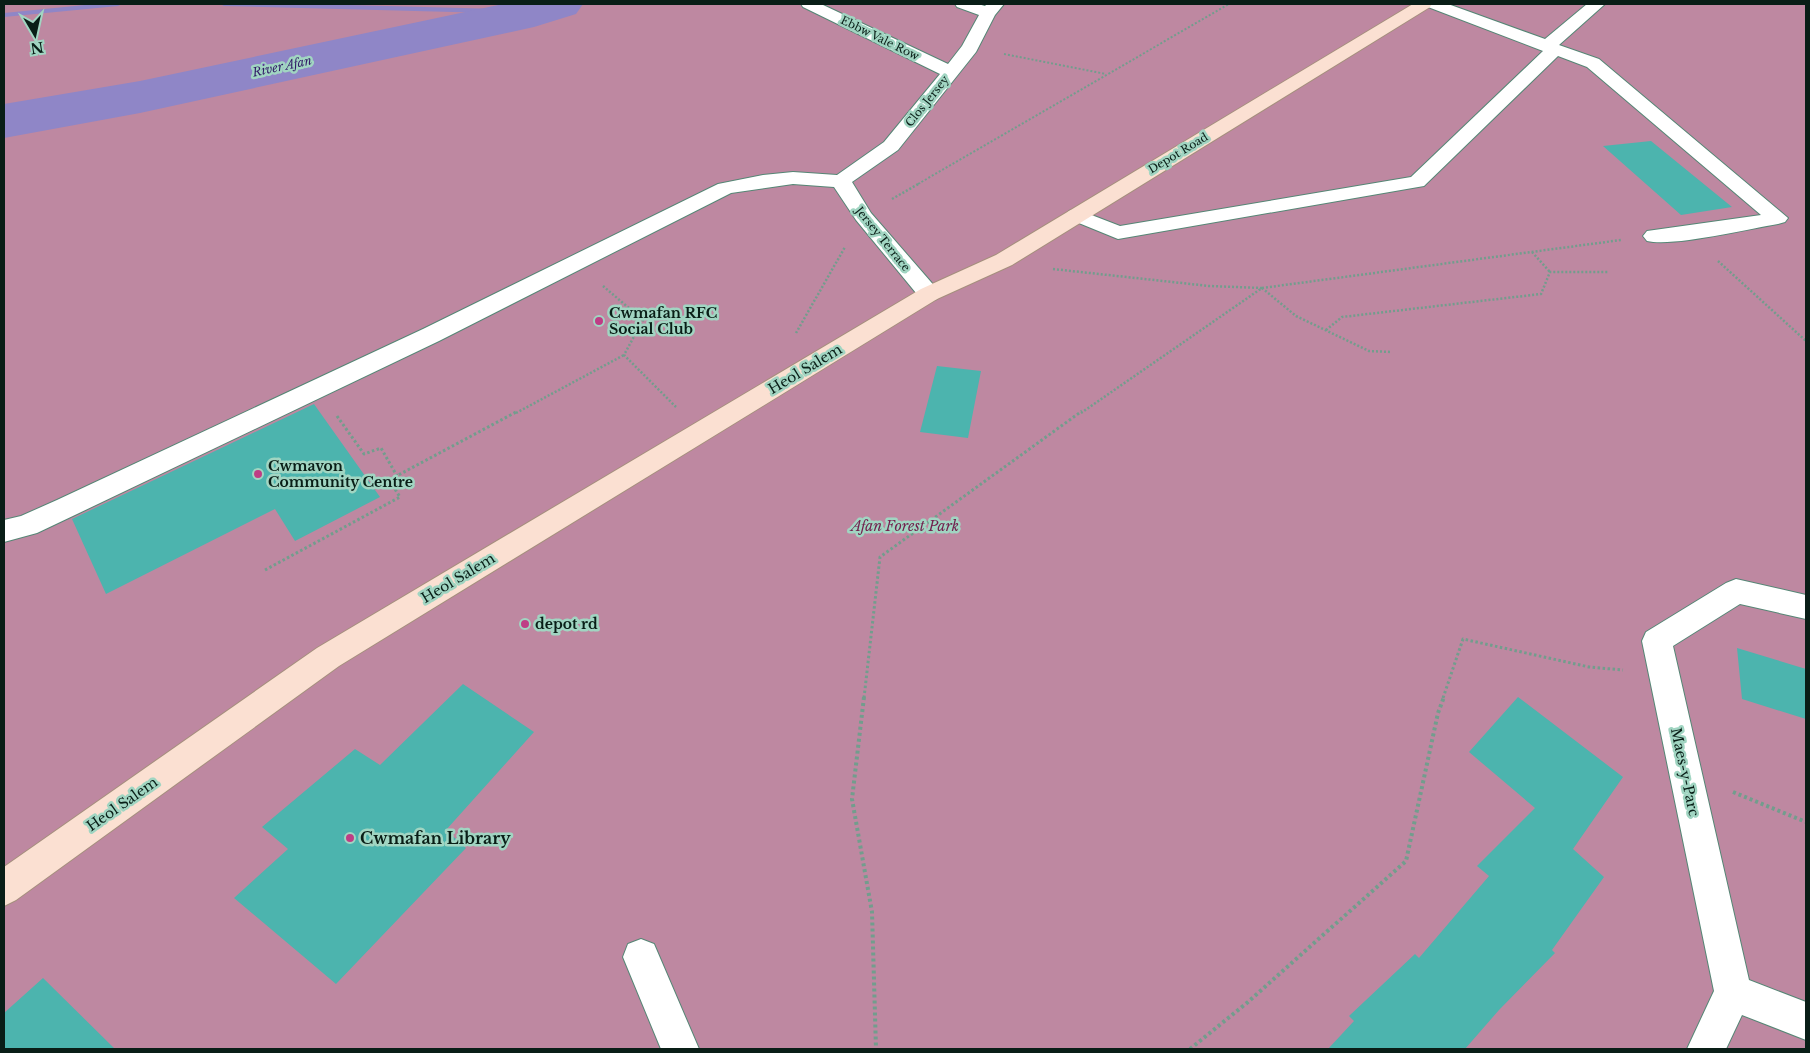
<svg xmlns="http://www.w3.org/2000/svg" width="1810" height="1053" font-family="'Libre Baskerville',serif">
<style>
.green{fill:#be88a1}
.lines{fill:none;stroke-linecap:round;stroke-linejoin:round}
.stream{fill:#8f86c7;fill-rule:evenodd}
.river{fill:#8f86c7;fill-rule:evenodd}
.building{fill:#4cb4ae}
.minor-casing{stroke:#558675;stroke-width:2}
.major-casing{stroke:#a58f7d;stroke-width:2}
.path-far3{stroke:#729d8d;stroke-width:2;stroke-dasharray:2 2;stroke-linecap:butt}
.path-far2{stroke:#729d8d;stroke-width:2.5;stroke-dasharray:2 2;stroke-linecap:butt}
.path-far1{stroke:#729d8d;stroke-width:3;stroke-dasharray:2.5 2.5;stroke-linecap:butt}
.path{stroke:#729d8d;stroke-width:4;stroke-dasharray:3 3;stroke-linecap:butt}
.minor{fill:#fff;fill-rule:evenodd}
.major{fill:#fbe0d2;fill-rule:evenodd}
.poi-dot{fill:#bf3d85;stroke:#a1d5c2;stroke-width:2}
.labels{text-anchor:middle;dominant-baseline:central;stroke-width:5;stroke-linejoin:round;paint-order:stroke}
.far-street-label{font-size:11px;fill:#091e17;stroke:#a1d5c2}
.far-water-label{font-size:12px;font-style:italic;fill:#301966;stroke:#a1d5c2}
.poi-label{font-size:14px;font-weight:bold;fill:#091e17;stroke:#a1d5c2;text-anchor:start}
.street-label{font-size:14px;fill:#091e17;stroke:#a1d5c2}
.park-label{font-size:14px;font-style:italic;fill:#73204e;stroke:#a1d5c2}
.near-poi-label{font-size:16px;font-weight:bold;fill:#091e17;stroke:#a1d5c2;text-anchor:start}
</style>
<rect width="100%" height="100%" fill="#a1d5c2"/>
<!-- green -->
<path class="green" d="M4,4H1806V1049H4Z"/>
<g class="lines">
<!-- stream -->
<path class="stream" d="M95,4H122L118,6L4,17V13Z
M220,4H309L534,10L538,12L534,14L224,6Z"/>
<!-- river -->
<path class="river" d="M503,4H583L576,14L534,27L140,113L4,138V104L140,81Z"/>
</g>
<!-- building -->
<path class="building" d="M1651,141L1732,207L1681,215L1603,146Z
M937,366L981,371L968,438L920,432Z
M314,404L380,497L295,541L275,509L106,594L72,519Z
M1737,648L1806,669V719L1742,699Z
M463,684L534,732L446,830L466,848L336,984L234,898L288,849L262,827L355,749L380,765Z
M1518,697L1623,777L1573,849L1604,877L1552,950L1555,953L1499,1010L1465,1049H1328L1354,1021L1349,1016L1415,954L1419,958L1489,876L1477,866L1535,808L1469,752Z
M43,978L115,1049H4V1013Z"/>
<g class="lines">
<!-- minor casing -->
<g class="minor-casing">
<path id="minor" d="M801,4H821L948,64L962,46L979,15L957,7L955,4H978L985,6L987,4H1004L995,15L976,52L898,150L852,182L871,213L937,289L940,294L937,299L929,301L921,299L856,220L834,187L793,184L731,193L439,341L77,514L37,533L4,542V520L21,516L57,500L423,329L718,184L763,175L793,172L837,175L884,142L940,74L803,7Z
M1426,4H1448L1545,39L1587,4H1605L1559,45L1599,59L1788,218L1785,222L1778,224C1747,229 1674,247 1647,241L1643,236L1647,231L1761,215L1587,67L1558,56L1424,186L1118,239L1069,219L1066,215L1069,211L1076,209L1120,226L1411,177L1543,51L1428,7Z
M1736,579L1806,595V619L1740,604L1673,646L1749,980L1806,1002V1040L1742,1015L1726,1049H1687L1714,991L1642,641L1646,632L1726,583Z
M641,939L654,944L699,1049H661L623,957L628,944Z"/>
</g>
<!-- major casing -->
<g class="major-casing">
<path id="major" d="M1413,4H1432L1430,7L1012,265L937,299L339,666L16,900L4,906V867L317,648L921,289L996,255Z"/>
</g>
<!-- path-far3 -->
<path class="path-far3" d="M1004,54L1106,74
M918,184L1229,4"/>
<!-- path-far2 -->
<path class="path-far2" d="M892,199L920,183
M1532,252L1550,272
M1718,261L1806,341
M1053,269L1209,286L1262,288L1081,413
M603,286L643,320L624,355L676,407
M1262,288L1621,240
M1262,288L1296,316L1369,351L1392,352
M1326,330L1342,317L1541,294L1550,272H1608
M796,333L845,247
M516,413L624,355"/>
<!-- path-far1 -->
<path class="path-far1" d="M337,416L364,454L381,448L397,476
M265,570L400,497L389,480L518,411
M864,698L880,557L1082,411
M1443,698L1463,639L1589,667L1623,670"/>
<!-- path -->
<path class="path" d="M864,697L852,799L872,912L876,1049
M1733,792L1806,822
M1190,1049L1248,1002L1406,861L1438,713L1444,697"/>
<!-- minor -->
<use href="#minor" class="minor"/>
<!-- major -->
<use href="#major" class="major"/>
</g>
<!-- markers -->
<g class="poi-dot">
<circle cx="599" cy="321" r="5"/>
<circle cx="258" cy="474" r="5"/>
<circle cx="525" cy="624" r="5"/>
<circle cx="350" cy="838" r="5"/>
</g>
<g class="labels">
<!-- far-street labels -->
<g class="far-street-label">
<text transform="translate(880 38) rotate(26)">Ebbw Vale Row</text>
<text transform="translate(927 101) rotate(-51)">Clos Jersey</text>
<text transform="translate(1178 153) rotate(-31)">Depot Road</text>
<text transform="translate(883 239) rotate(51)">Jersey Terrace</text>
</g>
<!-- far-water labels -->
<g class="far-water-label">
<text transform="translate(282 66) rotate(-12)">River Afan</text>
</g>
<!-- poi labels -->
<g class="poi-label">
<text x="609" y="313">Cwmafan RFC<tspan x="609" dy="16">Social Club</tspan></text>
<text x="268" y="466">Cwmavon<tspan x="268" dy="16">Community Centre</tspan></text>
<text x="535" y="624">depot rd</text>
</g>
<!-- street labels -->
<g class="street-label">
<text transform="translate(805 369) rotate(-31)">Heol Salem</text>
<text transform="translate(458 578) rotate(-31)">Heol Salem</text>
<text transform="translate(1685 772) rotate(78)">Maes-y-Parc</text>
<text transform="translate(122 804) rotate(-35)">Heol Salem</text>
</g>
<!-- park labels -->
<g class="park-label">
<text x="905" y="526">Afan Forest Park</text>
</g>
<!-- near-poi labels -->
<g class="near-poi-label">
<text x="360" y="838">Cwmafan Library</text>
</g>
</g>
<!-- border -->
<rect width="1810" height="1053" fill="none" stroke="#091e17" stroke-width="10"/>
<!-- north arrow -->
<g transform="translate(35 35) rotate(171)" stroke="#a1d5c2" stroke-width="4" paint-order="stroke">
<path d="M0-4L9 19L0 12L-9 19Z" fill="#091e17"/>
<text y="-8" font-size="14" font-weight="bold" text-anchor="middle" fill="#091e17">N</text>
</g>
</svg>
